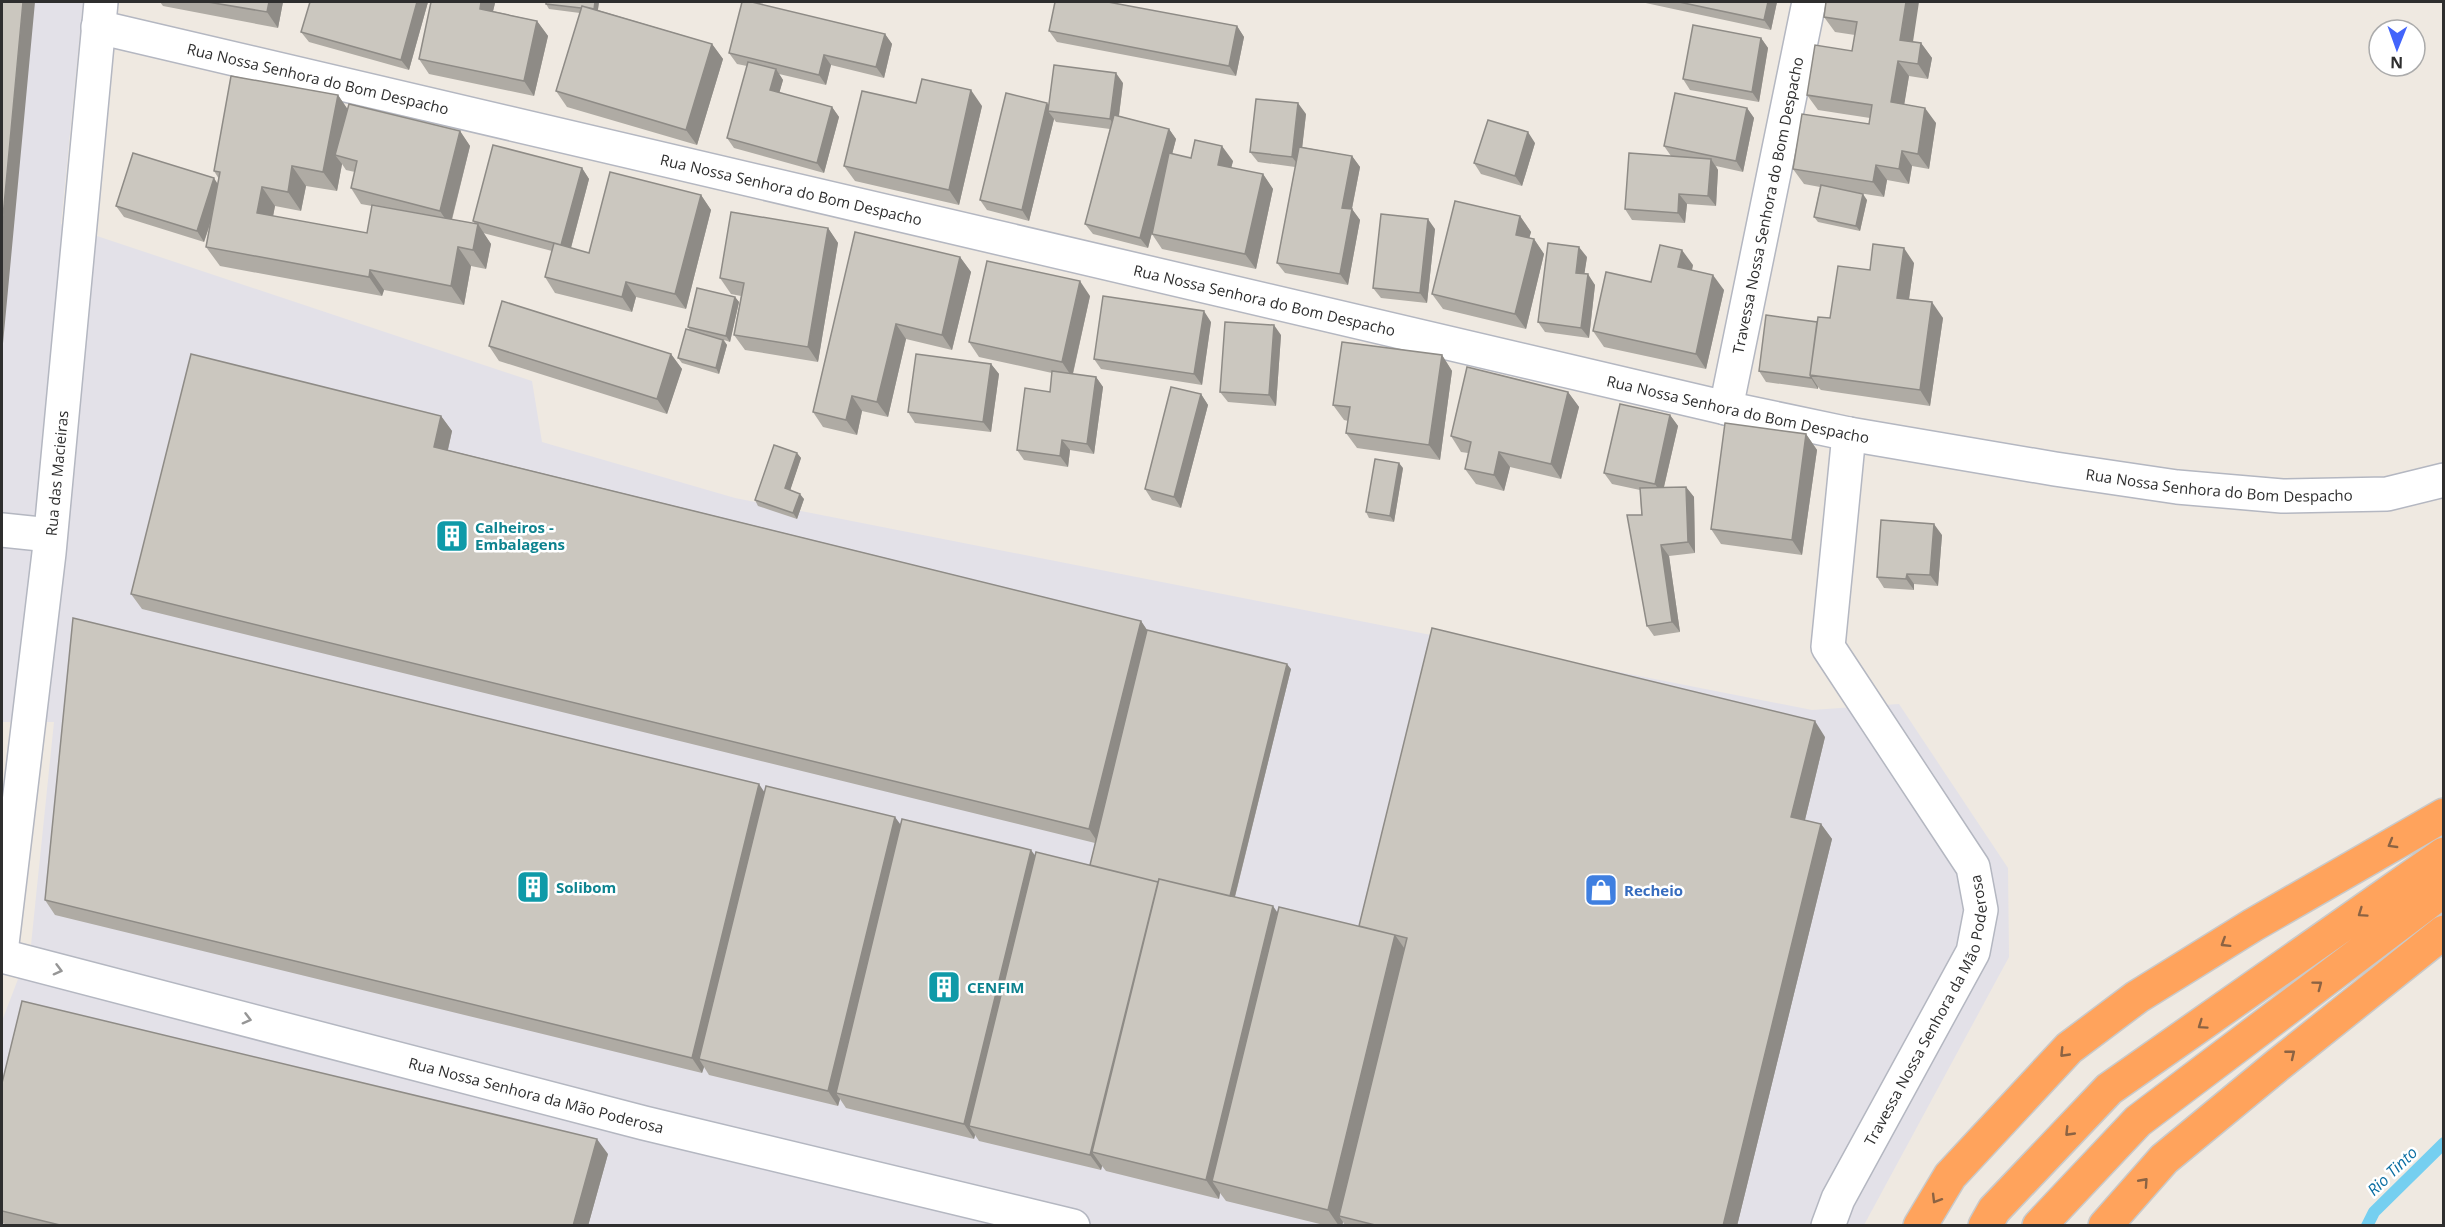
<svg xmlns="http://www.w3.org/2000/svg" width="2445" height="1227" font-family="'Open Sans',sans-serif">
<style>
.industrial{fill:#e3e1e8}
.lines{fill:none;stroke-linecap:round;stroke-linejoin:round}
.stream{stroke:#75cff0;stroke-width:12}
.street-casing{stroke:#b4b7c1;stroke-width:36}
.highway-casing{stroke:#c9c9c9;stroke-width:36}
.street{stroke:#fff;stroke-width:33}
.highway{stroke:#ffa35c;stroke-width:33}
.wall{fill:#afaba4;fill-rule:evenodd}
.shaded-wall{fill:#8e8b86}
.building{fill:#cbc7bf;stroke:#8e8b86;stroke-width:1.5}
.oneway{stroke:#8c6343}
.oneway2{stroke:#969696}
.labels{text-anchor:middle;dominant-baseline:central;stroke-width:5;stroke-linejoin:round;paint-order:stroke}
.street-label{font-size:15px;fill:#2e2e2e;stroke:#fff}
.culture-label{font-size:15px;font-weight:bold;fill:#0d838f;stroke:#fff;text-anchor:start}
.shop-label{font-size:15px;font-weight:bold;fill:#366cbe;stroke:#fff;text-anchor:start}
.water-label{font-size:16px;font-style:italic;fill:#0d6fa3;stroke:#fff}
</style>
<rect width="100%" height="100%" fill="#efe9e1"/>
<!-- industrial -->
<path class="industrial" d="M2,2H83L61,224L532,381L542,442L735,498L1812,710L1899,704L2008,868L2009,957L1864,1225H2V1021L31,945L54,722H2Z"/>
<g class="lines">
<!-- stream -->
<path class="stream" d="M2367,1226L2374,1212L2444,1143"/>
<!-- street casing -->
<g class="street-casing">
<g id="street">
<path id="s1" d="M98,27L1726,408L1849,434L2055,469L2177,487L2282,496L2387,494L2444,480"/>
<path id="s2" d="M1726,408L1809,2"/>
<path d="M2,530L50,535"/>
<path id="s3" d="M2,944L49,553L101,2"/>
<path id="s4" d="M2,956L644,1123L1073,1226"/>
<path id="s5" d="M1828,1226L1838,1199L1973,952L1981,910L1973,867L1828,647L1849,434"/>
</g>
</g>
<!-- highway casing -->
<g class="highway-casing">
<path id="highway" d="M1920,1226L1950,1176L2069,1048L2137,997L2253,925L2444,815
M1985,1226L1994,1210L2109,1089L2444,854
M2039,1226L2138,1121L2444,890
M2105,1226L2164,1159L2279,1064L2444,932"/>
</g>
<!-- street -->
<use href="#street" class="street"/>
<!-- highway -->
<use href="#highway" class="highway"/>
</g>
<!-- wall -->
<path class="wall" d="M160,2H283L278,28L163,6Z
M310,2H428L409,70L309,42L301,32Z
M599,2L598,10L712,44L723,59L697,145L567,107L556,91L580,13L549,9L546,4Z
M1641,2H1777L1771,30Z
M1826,2L1913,42L1921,43L1932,58L1928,79L1909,76L1904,104L1936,123L1929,169L1912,166L1909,184L1887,180L1884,197L1846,191L1867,200L1860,231L1818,222L1814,217L1820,187L1804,184L1793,169L1869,124L1870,118L1818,110L1807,95L1852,51L1855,35L1835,32L1824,17Z
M495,3L493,11L537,21L548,36L534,96L429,74L419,59Z
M1237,26L1244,37L1236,76L1057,42L1049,31Z
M885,34L892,44L884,78L831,65L826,85L779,74L783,80L779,93L832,107L839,117L824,173L734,148L727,138L747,66L737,64L729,53Z
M1761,38L1768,48L1759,102L1690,90L1683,79Z
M1123,83L1119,116L1169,129L1176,139L1172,154L1191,158L1233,161L1231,168L1263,174L1273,189L1256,269L1162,249L1152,234L1153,229L1148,248L1093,234L1085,224L1110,129L1056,122L1054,119L1029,221L987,210L980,200L1049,106Z
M338,95L347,109L460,131L470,146L452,220L475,224L473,221L582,168L589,179L571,248L589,253L701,195L711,210L686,309L636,297L632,312L555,293L545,277L552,251L483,233L491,244L486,269L471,266L464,305L384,290L382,296L220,266L206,247L211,222L204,242L124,217L116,206L218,184L219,179L214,171ZM342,164L346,170L355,172L351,188L361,204L372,206L367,233L273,216L275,206L301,211L306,186L337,191Z
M916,103L982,106L959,205L855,181L844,166Z
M1747,108L1754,118L1743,172L1716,166L1718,170L1716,206L1687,204L1685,223L1632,220L1625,209L1671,156L1664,146Z
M1306,114L1302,147L1352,156L1360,167L1352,209L1360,220L1348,285L1285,273L1277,263L1295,167L1258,162L1250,152Z
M1535,143L1522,186L1481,174L1474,163Z
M1520,216L1531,232L1529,238L1534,239L1544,254L1526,329L1443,309L1432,294Z
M828,228L838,243L818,362L745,350L734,335L741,296L731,294L720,278Z
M1435,229L1427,303L1381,298L1373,288Z
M960,257L971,272L952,350L906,339L888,417L862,411L857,435L823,427L813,412Z
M1587,257L1584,274L1595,285L1589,338L1545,332L1538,322Z
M1914,263L1909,299L1943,318L1930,406L1821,390L1818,387V389L1766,382L1759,371L1830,318L1870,270Z
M1693,265L1692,270L1724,290L1706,369L1604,347L1593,331L1651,282Z
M1090,296L1073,374L1096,377L1103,387L1094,454L1070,450L1068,467L1024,460L1017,450L1050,392L1052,373L979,357L969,342Z
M735,297L739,302L730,342L724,340L727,345L719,374L682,363L678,358L690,330L688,327Z
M1211,322L1202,385L1101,369L1094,359Z
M1281,335L1276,406L1228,402L1220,392Z
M489,346L671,354L682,369L667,414L499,361Z
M1442,355L1452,371L1440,460L1357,448L1346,433L1348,421L1344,420L1333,405Z
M991,364L999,374L991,432L915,423L908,412Z
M1568,392L1579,407L1561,479L1510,467L1504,491L1476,484L1465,469L1468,453L1461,452L1451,436Z
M1201,394L1208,405L1181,508L1152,500L1145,489Z
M1670,415L1678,426L1664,487H1686L1694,497L1695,553L1669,556L1680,632L1654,636L1647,626L1640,490L1612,484L1604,473Z
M441,416L452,431L448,450L1141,621L1147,630L1291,669L1235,897L1278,913L1359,927L1825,737L1805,820L1821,824L1832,839L1737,1226H1345L1343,1222L1342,1226H1328L1226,1201L1220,1193L1219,1199L1106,1171L1102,1166L1101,1170L979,1141L975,1135L974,1139L846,1108L840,1099L838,1106L709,1075L704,1067L702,1073L55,915L45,900L764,792L901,825L1035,856L1090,865L1095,843L142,609L131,594Z
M1806,434L1817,450L1802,555L1721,544L1711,529Z
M797,453L801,458L790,490L804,499L797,519L758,506L755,500Z
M1403,468L1394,522L1369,518L1366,512Z
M1942,535L1938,586L1914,584V590L1884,588L1877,577Z
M2,1083L608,1154L588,1226H11L2,1223Z"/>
<!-- shaded-wall -->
<path class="shaded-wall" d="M23,2H35L2,354V227Z
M269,2H283L278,28L267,12Z
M417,2H428L409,70L401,60Z
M481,2H493L495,3L490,24L480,9Z
M595,2H599L597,15L594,9Z
M1768,2H1777L1771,30L1764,20Z
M1906,2H1919L1911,55L1900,40Z
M537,21L548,36L534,96L524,81Z
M1237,26L1244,37L1236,76L1229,66Z
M885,34L892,44L884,78L876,67Z
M1761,38L1768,48L1759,102L1752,92Z
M1921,43L1932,58L1928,79L1918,64Z
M712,44L723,59L697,145L686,130Z
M824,55L831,65L826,85L819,75Z
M1898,61L1909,76L1902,118L1891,102Z
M776,69L783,80L777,101L770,90Z
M1116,73L1123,83L1117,130L1110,119Z
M971,90L982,106L959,205L949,190Z
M338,95L351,114L335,155L342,164L337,191L323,172Z
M1047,103L1054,112L1048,111L1054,119L1029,221L1022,210Z
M1298,103L1306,114L1300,167L1292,157Z
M832,107L839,117L824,173L817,163Z
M1747,108L1754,118L1743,172L1736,161Z
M1925,108L1936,123L1929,169L1918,154Z
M1169,129L1176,139L1148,248L1140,238Z
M460,131L470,146L450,226L440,211Z
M1528,132L1535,143L1522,186L1515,176Z
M1222,146L1233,161L1228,180L1218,165Z
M1902,151L1912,166L1909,184L1899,169Z
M1352,156L1360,167L1350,218L1342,208Z
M1711,159L1718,170L1716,206L1708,196Z
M1876,165L1887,180L1884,197L1873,182Z
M292,166L306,186L301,211L288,192Z
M582,168L589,179L569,255L561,245Z
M1263,174L1273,189L1256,269L1245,254Z
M214,178L221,189L204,242L197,231Z
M262,187L275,206L270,232L257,213Z
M1679,194L1687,204L1685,223L1678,213Z
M1863,194L1867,200L1860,231L1856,226Z
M701,195L711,210L686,309L675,294Z
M1352,209L1360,220L1348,285L1340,274Z
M1520,216L1531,232L1526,250L1516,235Z
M1428,219L1435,229L1427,303L1420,293Z
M478,224L491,244L486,269L473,250Z
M828,228L838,243L818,362L808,347Z
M1534,239L1544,254L1526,329L1515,314Z
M458,247L471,266L464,305L451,286Z
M1579,247L1587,257L1583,283L1576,273Z
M1904,248L1914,263L1907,313L1897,298Z
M1682,250L1693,265L1689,282L1678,267Z
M960,257L971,272L952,350L942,335Z
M370,270L384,290L382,296L369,277Z
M1588,274L1595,285L1589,338L1581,328Z
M1713,275L1724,290L1706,369L1696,354Z
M1080,281L1090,296L1072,377L1062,362Z
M626,282L636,297L632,312L622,297Z
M735,297L739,302L730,342L726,336Z
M1932,302L1943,318L1930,406L1920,390Z
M1204,311L1211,322L1202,385L1194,374Z
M896,324L906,339L888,417L877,402Z
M1274,325L1281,335L1276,406L1269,395Z
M723,340L727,345L719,374L716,368Z
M671,354L682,369L667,414L657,399Z
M1442,355L1452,371L1440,460L1429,445Z
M991,364L999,374L991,432L983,422Z
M1811,376L1818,387V389L1811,378Z
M1096,377L1103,387L1094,454L1087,444Z
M1568,392L1579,407L1561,479L1551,464Z
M1201,394L1208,405L1181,508L1174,497Z
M852,396L862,411L857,435L846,420Z
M1670,415L1678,426L1662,495L1655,484Z
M441,416L452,431L445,462L434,447Z
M1806,434L1817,450L1802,555L1792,540Z
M1062,440L1070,450L1068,467L1060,456Z
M1499,452L1510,467L1504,491L1494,475Z
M797,453L801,458L789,494L785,488Z
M1399,463L1403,468L1394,522L1390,516Z
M1686,487L1694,497L1695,553L1688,542Z
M800,494L804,499L797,519L793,513Z
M1934,524L1942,535L1938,586L1930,575Z
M1661,545L1669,556L1680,632L1672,622Z
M1907,574L1914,584V590L1906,579Z
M1141,621L1151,636L1099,844L1089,829Z
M1287,664L1291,669L1231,912L1227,907Z
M1815,721L1825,737L1802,832L1791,817Z
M759,784L769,799L699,1059L704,1067L702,1073L692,1058Z
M895,817L906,832L836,1093L840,1099L838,1106L828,1091Z
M1821,824L1832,839L1737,1226H1723Z
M1031,850L1042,865L969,1126L975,1135L974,1139L964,1124Z
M1158,882L1092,1152L1102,1166L1101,1170L1090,1155Z
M1273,906L1286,925L1212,1181L1220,1193L1219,1199L1206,1180Z
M1395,935L1409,955L1339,1216L1343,1222L1342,1226H1339L1328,1210Z
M597,1139L608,1154L588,1226H573Z"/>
<!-- building -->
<path class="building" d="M2,2H23L2,227Z
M208,2H269L267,12Z
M310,2H417L401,60L301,32Z
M431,2H481L480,9L537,21L524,81L419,59Z
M546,2H595L594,9L582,6L581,8L546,4Z
M742,2H752L885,34L876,67L824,55L819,75L729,53Z
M1055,2H1108L1237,26L1229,66L1049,31Z
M1679,2H1768L1764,20Z
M1826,2H1906L1900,40L1921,43L1918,64L1898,61L1891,102L1925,108L1918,154L1902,151L1899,169L1876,165L1873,182L1793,169L1802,114L1869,124L1872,105L1807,95L1815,45L1852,51L1857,22L1824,17Z
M582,6L712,44L686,130L556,91Z
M1693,25L1761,38L1752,92L1683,79Z
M748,62L776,69L770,90L832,107L817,163L727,138Z
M1054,65L1116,73L1110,119L1048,111Z
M231,76L338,95L323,172L292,166L288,192L262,187L257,213L367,233L372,205L478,224L473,250L458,247L451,286L370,270L369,277L206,247L220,172L214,171Z
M922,79L971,90L949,190L844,166L862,91L916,103Z
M1006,93L1047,103L1022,210L980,200Z
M1675,93L1747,108L1736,161L1664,146Z
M1256,99L1298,103L1292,157L1250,152Z
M349,104L460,131L440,211L351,188L357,161L335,155Z
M1114,115L1169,129L1140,238L1085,224Z
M1488,120L1528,132L1515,176L1474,163Z
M1195,140L1222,146L1218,165L1263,174L1245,254L1152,234L1169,153L1191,158Z
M493,145L582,168L561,245L473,221Z
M1299,147L1352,156L1342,208L1352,209L1340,274L1277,263Z
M133,153L214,178L197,231L116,206Z
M1629,153L1711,159L1708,196L1679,194L1678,213L1625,209Z
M610,172L701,195L675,294L626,282L622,297L545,277L554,243L589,253Z
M1821,185L1863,194L1856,226L1814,217Z
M1455,201L1520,216L1516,235L1534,239L1515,314L1432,294Z
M731,212L828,228L808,347L734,335L744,283L720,278Z
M1381,214L1428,219L1420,293L1373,288Z
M855,232L960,257L942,335L896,324L877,402L852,396L846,420L813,412Z
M1548,243L1579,247L1576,273L1588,274L1581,328L1538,322Z
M1873,244L1904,248L1897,298L1932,302L1920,390L1810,375L1818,317L1830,318L1838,266L1870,270Z
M1660,245L1682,250L1678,267L1713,275L1696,354L1593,331L1606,272L1651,282Z
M987,261L1080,281L1062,362L969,342Z
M697,288L735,297L726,336L688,327Z
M1103,296L1204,311L1194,374L1094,359Z
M502,301L671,354L657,399L489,346Z
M1766,315L1817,322L1810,375L1811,378L1759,371Z
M1225,322L1274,325L1269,395L1220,392Z
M686,329L723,340L716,368L678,358Z
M1342,342L1442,355L1429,445L1346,433L1350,407L1333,405Z
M191,354L441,416L434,447L1141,621L1089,829L131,594Z
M916,354L991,364L983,422L908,412Z
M1467,367L1568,392L1551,464L1499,452L1494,475L1465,469L1471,442L1451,436Z
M1052,371L1096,377L1087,444L1062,440L1060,456L1017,450L1025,388L1050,392Z
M1171,387L1201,394L1174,497L1145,489Z
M1620,404L1670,415L1655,484L1604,473Z
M1725,423L1806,434L1792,540L1711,529Z
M774,445L797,453L785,488L800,494L793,513L755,500Z
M1375,459L1399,463L1390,516L1366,512Z
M1686,487L1688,542L1661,545L1672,622L1647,626L1627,515H1642L1640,488Z
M1881,520L1934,524L1930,575L1907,574L1906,579L1877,577Z
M73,618L759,784L692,1058L45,900Z
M1432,628L1815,721L1791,817L1821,824L1723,1226H1379L1339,1216L1407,938L1359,926Z
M1147,630L1287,664L1230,896L1159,879L1158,882L1090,865Z
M766,786L895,817L828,1091L699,1059Z
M902,819L1031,850L964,1124L836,1093Z
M1036,852L1158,882L1090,1155L969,1126Z
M1159,879L1273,906L1206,1180L1092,1152Z
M1279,907L1395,935L1328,1210L1212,1181Z
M22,1001L597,1139L573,1226H64L2,1211V1083Z"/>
<!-- one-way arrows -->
<defs><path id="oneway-chevron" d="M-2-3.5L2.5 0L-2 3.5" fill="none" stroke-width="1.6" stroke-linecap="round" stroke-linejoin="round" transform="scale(1.5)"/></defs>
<g class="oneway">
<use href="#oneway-chevron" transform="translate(2392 844) rotate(150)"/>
<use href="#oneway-chevron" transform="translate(2362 913) rotate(145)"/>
<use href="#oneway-chevron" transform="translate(2225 943) rotate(148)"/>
<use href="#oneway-chevron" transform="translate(2318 985) rotate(-37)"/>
<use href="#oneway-chevron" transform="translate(2202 1025) rotate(145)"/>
<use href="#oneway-chevron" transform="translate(2064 1053) rotate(134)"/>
<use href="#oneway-chevron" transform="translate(2291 1054) rotate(-39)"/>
<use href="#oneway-chevron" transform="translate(2069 1132) rotate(134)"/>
<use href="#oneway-chevron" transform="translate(2144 1182) rotate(-48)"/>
<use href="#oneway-chevron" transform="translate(1936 1199) rotate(121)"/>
</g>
<g class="oneway2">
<use href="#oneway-chevron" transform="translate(58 970) rotate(15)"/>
<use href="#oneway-chevron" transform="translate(247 1019) rotate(15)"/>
</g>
<!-- icons -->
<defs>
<g id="building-square" transform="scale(1.725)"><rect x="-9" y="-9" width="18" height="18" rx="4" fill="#0f9aa8" stroke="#fff"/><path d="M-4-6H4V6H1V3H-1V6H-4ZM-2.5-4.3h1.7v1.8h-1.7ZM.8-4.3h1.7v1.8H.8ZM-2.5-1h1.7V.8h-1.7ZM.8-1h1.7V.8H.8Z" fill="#fff"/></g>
<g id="shop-square" transform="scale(1.725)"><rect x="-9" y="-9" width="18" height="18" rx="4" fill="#3f7fe0" stroke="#fff"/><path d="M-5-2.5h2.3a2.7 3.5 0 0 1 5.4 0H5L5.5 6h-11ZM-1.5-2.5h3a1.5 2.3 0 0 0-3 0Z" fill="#fff"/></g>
</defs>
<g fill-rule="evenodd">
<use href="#building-square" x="452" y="536"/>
<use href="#building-square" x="533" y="887"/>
<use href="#shop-square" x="1601" y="890"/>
<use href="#building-square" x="944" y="987"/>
</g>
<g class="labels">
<!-- street labels -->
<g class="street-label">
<text stroke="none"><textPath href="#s1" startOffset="226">Rua Nossa Senhora do Bom Despacho</textPath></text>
<text stroke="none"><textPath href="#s1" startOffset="712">Rua Nossa Senhora do Bom Despacho</textPath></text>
<text stroke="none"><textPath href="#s2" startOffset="207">Travessa Nossa Senhora do Bom Despacho</textPath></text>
<text stroke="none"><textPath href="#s1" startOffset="1198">Rua Nossa Senhora do Bom Despacho</textPath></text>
<text stroke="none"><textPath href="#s1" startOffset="1684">Rua Nossa Senhora do Bom Despacho</textPath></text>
<text stroke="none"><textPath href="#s3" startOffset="474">Rua das Macieiras</textPath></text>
<text stroke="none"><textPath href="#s1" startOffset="2172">Rua Nossa Senhora do Bom Despacho</textPath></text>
<text stroke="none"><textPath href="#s5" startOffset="240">Travessa Nossa Senhora da Mão Poderosa</textPath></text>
<text stroke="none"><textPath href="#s4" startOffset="552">Rua Nossa Senhora da Mão Poderosa</textPath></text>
</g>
<!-- culture labels -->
<g class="culture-label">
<text x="475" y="527">Calheiros -<tspan x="475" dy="17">Embalagens</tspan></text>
<text x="556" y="887">Solibom</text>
<text x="967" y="987">CENFIM</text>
</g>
<!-- shop labels -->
<g class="shop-label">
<text x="1624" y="890">Recheio</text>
</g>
<!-- water labels -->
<g class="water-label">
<text transform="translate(2392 1171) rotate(-44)">Rio Tinto</text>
</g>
</g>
<!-- border -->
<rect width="2445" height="1227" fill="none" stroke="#2e2e2e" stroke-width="6"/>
<!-- north arrow -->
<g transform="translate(2397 48) rotate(181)"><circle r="28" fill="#ffffff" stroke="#ababab" stroke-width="1.5"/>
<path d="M0-4.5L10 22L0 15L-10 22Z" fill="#4264fb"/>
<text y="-9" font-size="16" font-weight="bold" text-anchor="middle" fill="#2e2e2e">N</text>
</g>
</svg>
